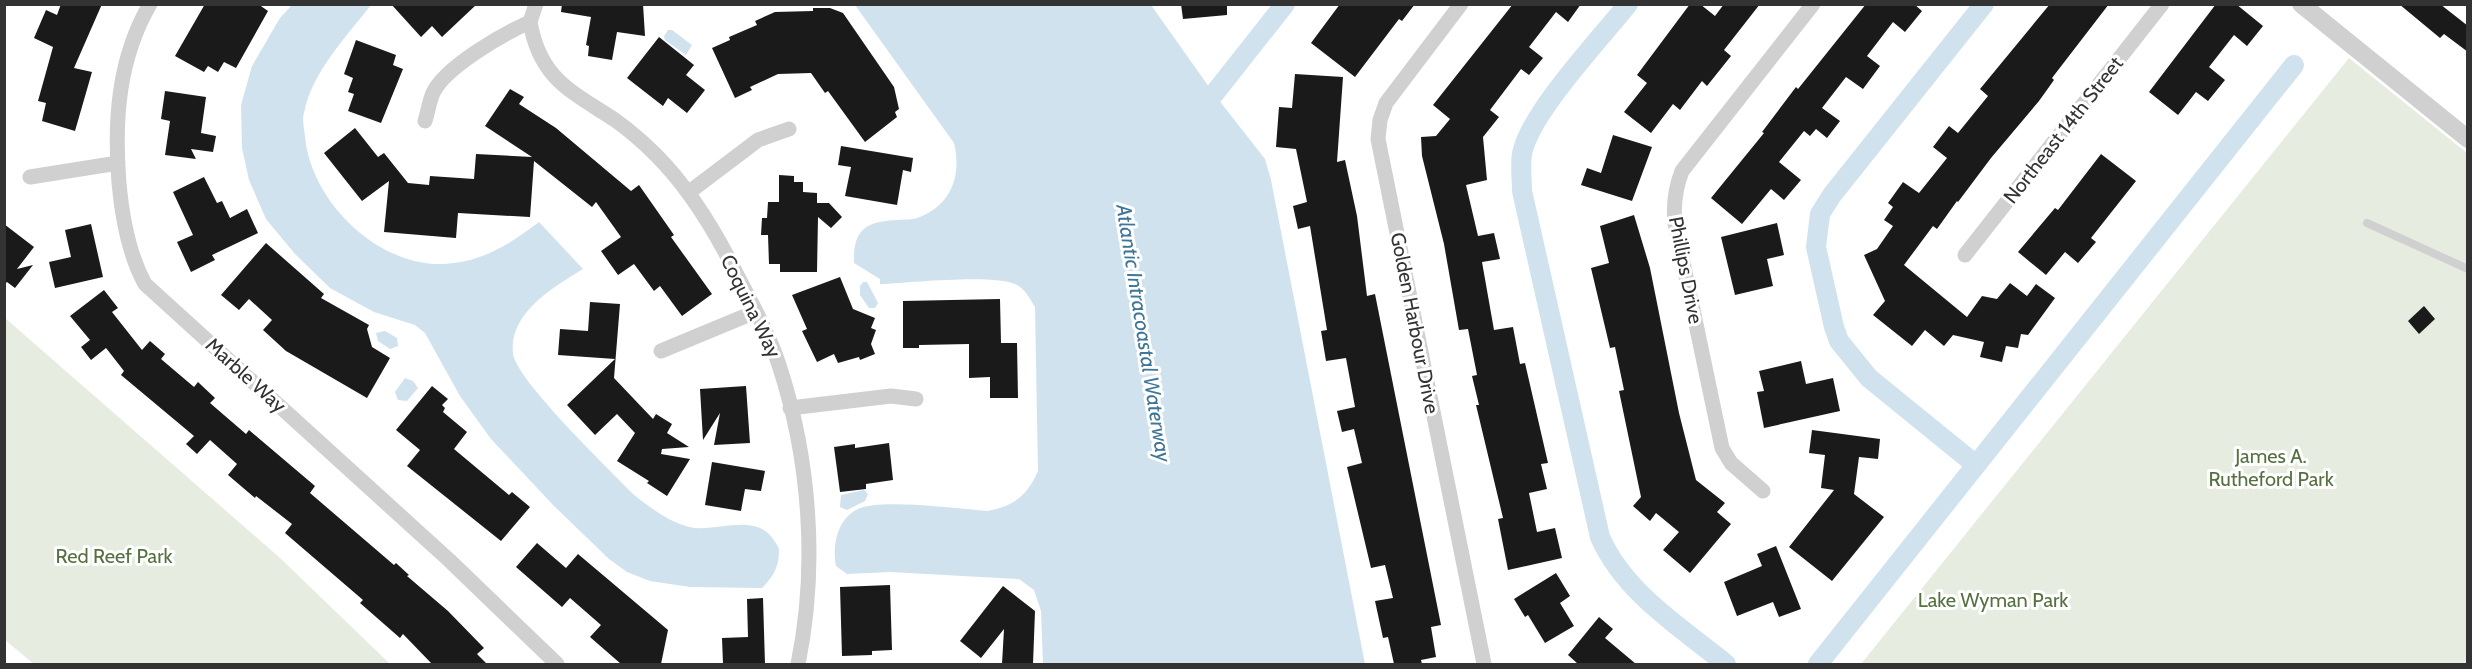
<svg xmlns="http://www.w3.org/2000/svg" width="2472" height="669" font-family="Cabin,sans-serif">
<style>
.green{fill:#e6ecdf}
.water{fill:#cfe2ee}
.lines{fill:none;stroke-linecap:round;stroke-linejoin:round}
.canal{stroke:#cfe2ee;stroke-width:20}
.building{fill:#1a1a1a}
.service{stroke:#d0d0d0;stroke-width:8}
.minor{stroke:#d0d0d0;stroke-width:15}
.tertiary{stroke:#d0d0d0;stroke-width:18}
.labels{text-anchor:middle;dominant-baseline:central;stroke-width:6;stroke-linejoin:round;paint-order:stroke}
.street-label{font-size:20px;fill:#333;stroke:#fff}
.park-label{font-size:20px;fill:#56703f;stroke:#fff}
.water-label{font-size:21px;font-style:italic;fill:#3f7597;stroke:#fff}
</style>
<rect width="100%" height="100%" fill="#fff"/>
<!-- green -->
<path class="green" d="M2349,58L2467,153V664H1861Z
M5,318L280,558L390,664H34L5,640Z"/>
<!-- water -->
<path class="water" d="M292,5H371C346,37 312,72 304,113C302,120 304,128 305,136C310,200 377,267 444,264C482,262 510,244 539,222L583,269C554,287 508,313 513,354C517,381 610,470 633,494C649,507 669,522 689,527C716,533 754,512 773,539C776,544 779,546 779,551C779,567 773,577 762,588L690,587L650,581L627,572L609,559L554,506L491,439L460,396L425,333L415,325L374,312L330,288L295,254L266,219L249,180L242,148L241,105L252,66L280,18Z
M855,5H1151L1214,94L1265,159L1271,180L1365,664H1043L1041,611L1034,590L1019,579L890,572L847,574L836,566C832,546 837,519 858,509C881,498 960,509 988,511C1015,505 1027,496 1038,471L1035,307C1030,299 1025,289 1017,285C996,273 908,283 880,284V279L854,263C853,228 867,221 899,220C905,219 912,220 917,218C951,206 962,176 954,143Z
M668,30H672L692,45L686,55L665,40L664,36Z
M863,282H867L878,303L875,308H869L860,295V286Z
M385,331L397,338L398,346L390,349L378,341L376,333Z
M405,378L413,381L418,388L407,401L398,400L395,392Z
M864,490L868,494L865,501L847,510L840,507L841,495Z"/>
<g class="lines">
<!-- canal -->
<path class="canal" d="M1628,4C1600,39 1529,114 1522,154C1520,165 1522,179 1522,191L1600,537C1624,592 1680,627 1726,664
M1197,112L1214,94L1285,4
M1976,465L1869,378L1839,341L1834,327L1816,247L1820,214L1832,195L1984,4
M1818,664L2294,65"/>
</g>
<!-- building -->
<path class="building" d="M61,4H102L74,68L92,72L75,131L42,121L46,103L38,101L53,47L34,38L46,10L57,15Z
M205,4H258L268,11L236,68L224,62L218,72L208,66L204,72L175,56Z
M391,4H477L442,37L432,26L421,37Z
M562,4H643L645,36L617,32L612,60L588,56L589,46L586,45L591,17L561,12Z
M1181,4H1227V15L1183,19Z
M1340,4H1415L1402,21L1399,19L1355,77L1311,43Z
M1513,4H1581L1568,22L1556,12L1529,47L1543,58L1529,75L1521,69L1490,110L1499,117L1483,137L1487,180L1466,185L1478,236L1494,233L1500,259L1482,262L1494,330L1513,327L1520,364L1525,363L1548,463L1541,464L1547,489L1529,493L1537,532L1555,528L1562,558L1508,570L1498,519L1503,518L1476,405H1479L1472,376L1477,375L1468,329L1459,330L1444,244L1422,156L1421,137L1436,136L1450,119L1433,105Z
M1690,4H1700L1715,16L1724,4H1760L1724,50L1731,56L1707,86L1702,81L1680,110L1673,104L1651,133L1624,112L1647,83L1637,75Z
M1866,4H1914L1922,11L1905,32L1893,22L1867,56L1880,66L1863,89L1846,77L1822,108L1840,121L1827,138L1816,129L1810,136L1804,131L1779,162L1801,180L1784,200L1771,189L1742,224L1711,198L1764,133L1762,132L1796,87L1798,89Z
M2050,4H2109L2052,78L2054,80L2039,101L1991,158L1958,202L1957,201L1937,229L1933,226L1904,265L1967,317L1982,296L1997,299L2010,283L2027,296L2036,284L2055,298L2028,335L2021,334L2018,348L2006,346L2002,362L1980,357L1984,342L1953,335L1944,346L1925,330L1912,346L1873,315L1885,301L1864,255L1877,249L1893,226L1884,220L1893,207L1888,203L1903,182L1919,193L1947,158L1933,147L1949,126L1958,133L1988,96L1980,89Z
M2216,4H2236L2263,26L2247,46L2234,35L2209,67L2225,80L2208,101L2196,92L2178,115L2149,92Z
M2399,4H2440L2468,26V52L2444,34L2440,38Z
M813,8H830L843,13L894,87L899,109L895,112L897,117L865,142L828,91L825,93L811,73L778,74L750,87L752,90L735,98L712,48L730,40L729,37L757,25L755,21L775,12L813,11Z
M659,37L694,65L686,75L705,90L687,113L668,98L663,106L627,78Z
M356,40L396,55L393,65L403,69L381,123L348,111L354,94L348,92L353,78L344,74Z
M1295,74L1343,77L1337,162L1345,160L1357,216L1367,296L1375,294L1441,625L1431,627L1436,657L1421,660L1422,664H1394L1388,637L1383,638L1375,601L1393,598L1385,565L1371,568L1347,467L1362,463L1354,429L1342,432L1337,411L1355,407L1346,358L1326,361L1321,331L1327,330L1310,226L1298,229L1293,206L1307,202L1296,149L1276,147L1279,107L1292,108Z
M510,89L524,97L519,104L556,128L631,191L639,185L674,235L671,237L712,294L682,316L660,286L654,291L634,264L618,275L601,251L621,237L596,202L592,207L534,161L530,217L458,213L456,238L384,232L389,181L362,201L324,153L355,128L378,157L384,153L408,183L429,185L430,176L474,179L476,154L532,157L485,126Z
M165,91L206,97L201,133L216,136L213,152L191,149L196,159L165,155L170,121L161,119Z
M1613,135L1652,147L1632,201L1581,185L1587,168L1601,173Z
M841,146L913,158L911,172L903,170L897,205L845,196L851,167L838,165Z
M2101,154L2136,181L2091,238L2096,242L2078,263L2065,252L2046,275L2018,252L2055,208L2058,210Z
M779,175L794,176V182H803V192L817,193V203H829L842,217L831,228L818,217L817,272H780V264H769L768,235H761L762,218H767L768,202H779Z
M204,177L217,203L222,201L230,218L247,209L258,233L212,255L215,260L191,272L177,242L193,235L173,192Z
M1634,215L1650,268L1679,413L1696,480L1725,503L1717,512L1731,524L1690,573L1663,550L1679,532L1656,513L1650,521L1633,506L1641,497L1619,391L1624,390L1615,347L1610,348L1591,268L1609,263L1600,226Z
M1777,223L1784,255L1767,259L1773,286L1735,295L1721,237Z
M4,224L34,247L17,269L33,265L15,288L7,282L4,285Z
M91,224L103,277L55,288L49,262L71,257L65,230Z
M266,243L324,294L321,298L369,325L367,329L372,347L390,358L367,398L286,351L263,330L272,320L249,299L239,310L221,295Z
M840,277L853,309L875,318L871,328L876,330L871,344L875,354L860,360L859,357L838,363L834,354L817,362L802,331L807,329L792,295Z
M104,290L118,308L112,312L142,350L150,341L165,354L161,359L194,387L198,382L215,398L210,403L246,434L249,430L315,486L310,493L394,565L396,563L409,575L407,576L448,611L484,648L477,654L487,664H432L403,634L400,638L360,603L363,600L285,533L292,524L256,496L255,498L228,475L237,464L210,440L197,454L186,444L194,436L121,375L124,371L106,348L91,360L81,347L90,340L70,316Z
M1000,299L1001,343H1017L1018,398H990V377L969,378V344L919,345V348H903V301Z
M590,302L620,304L614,378L653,419L656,414L672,424L667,433L689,447L662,449L661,454L690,459L667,496L647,483L649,481L617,461L635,433L617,414L595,435L567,405L615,359L558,355L560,329L588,331Z
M2424,306L2435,319L2419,334L2408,321Z
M1801,361L1806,384L1833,378L1840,411L1764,428L1757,392L1764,391L1759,371Z
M432,386L448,399L442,405L445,408L443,412L467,432L454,449L509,495L512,492L530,507L501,541L407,466L420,450L396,430Z
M746,386L750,443L714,445L720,413L703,440L700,389Z
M1812,430L1880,439L1878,459L1859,457L1854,494L1884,517L1832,581L1789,547L1834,490L1821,488L1825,455L1809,453Z
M889,443L893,480L866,484V489L840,492L834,447L855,444V448Z
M712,462L765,471L761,491L745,489L741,511L705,505Z
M537,543L566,568L578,554L668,630L661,664H621L590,637L601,625L570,598L562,607L516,567Z
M1776,546L1801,609L1779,617L1773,602L1737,616L1724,582L1762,566L1757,554Z
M1556,573L1570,596L1560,603L1574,626L1545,643L1528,615L1525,617L1514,599Z
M890,585L892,650L872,651V655L842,656L840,587Z
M1003,586L1035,611L1033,664H1002L1004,629L981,658L960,641Z
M763,598L765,664H723L722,638L748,637L747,599Z
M1599,617L1613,629L1605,638L1636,664H1578L1568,655Z"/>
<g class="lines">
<!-- service -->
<path class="service" d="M2367,223L2468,269"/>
<!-- minor -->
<path class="minor" d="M150,4C118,59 114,121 119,183C122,217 128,253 145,284L449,560L557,664
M1461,4L1386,103L1380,120L1378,139L1484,664
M530,22C540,79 571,91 615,120C629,130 644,143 656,155C689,188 714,229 735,271C750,300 769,334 779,365C810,459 818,567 798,664
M425,121C428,112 429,102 433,93C445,67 503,34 530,22L536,4
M30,177L118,163
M688,193L758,140L789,129
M1965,255L2162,4
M661,351L755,312
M790,408L891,396L916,399
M1763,491L1731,463L1722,448L1675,224C1673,205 1675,189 1682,171L1813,4"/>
<!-- tertiary -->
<path class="tertiary" d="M2301,4L2468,139"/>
</g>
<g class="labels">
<!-- street labels -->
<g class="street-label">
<text transform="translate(2063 130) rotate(-52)">Northeast 14th Street</text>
<text transform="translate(1686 270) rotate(79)">Phillips Drive</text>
<text transform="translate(751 306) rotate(64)">Coquina Way</text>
<text transform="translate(1415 323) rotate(79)">Golden Harbour Drive</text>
<text transform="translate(246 375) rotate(42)">Marble Way</text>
</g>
<!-- park labels -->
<g class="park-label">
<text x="2271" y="456">James A.<tspan x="2271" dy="23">Rutheford Park</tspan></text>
<text x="114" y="556">Red Reef Park</text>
<text x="1993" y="600">Lake Wyman Park</text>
</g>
<!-- water labels -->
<g class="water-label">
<text transform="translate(1144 333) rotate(81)">Atlantic Intracoastal Waterway</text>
</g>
</g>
<!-- border -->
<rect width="2472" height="669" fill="none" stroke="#333333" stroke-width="12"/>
</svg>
